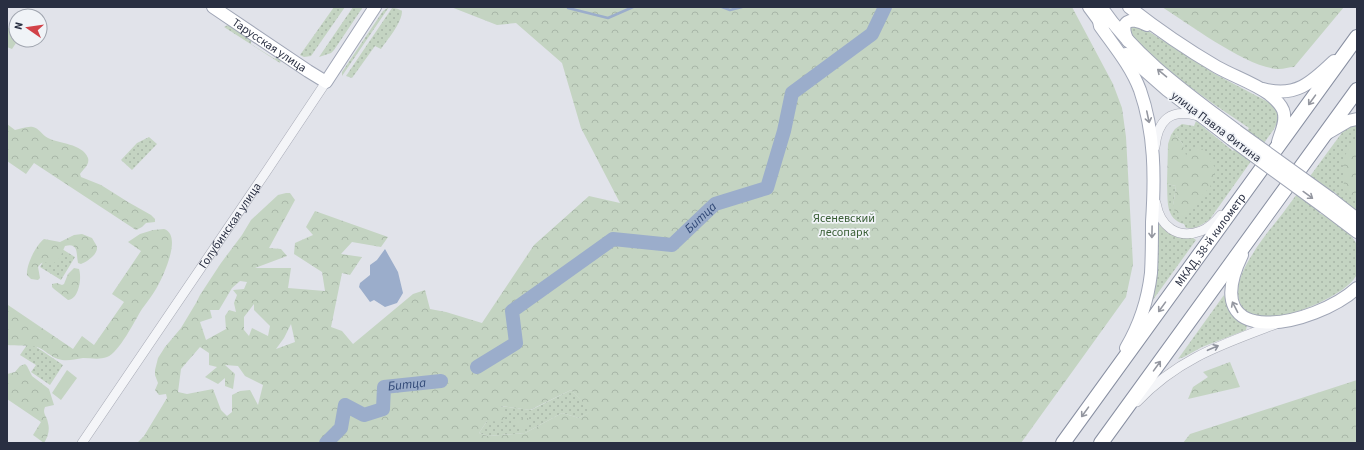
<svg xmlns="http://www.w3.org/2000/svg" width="1364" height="450" font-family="'Source Sans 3',sans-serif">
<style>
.green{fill:url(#green-dots)}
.forest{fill:url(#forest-crowns);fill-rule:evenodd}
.pitch{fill:#c4d4c2}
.water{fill:#9badcb}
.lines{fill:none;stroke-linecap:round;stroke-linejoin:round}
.stream{stroke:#9badcb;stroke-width:2.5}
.river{stroke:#9badcb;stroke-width:14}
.minor-casing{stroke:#a6a9b4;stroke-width:10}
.major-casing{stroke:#a0a6b6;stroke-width:14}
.highway-casing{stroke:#888fa1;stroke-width:16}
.minor{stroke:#f4f5f8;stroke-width:9}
.major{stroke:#fff;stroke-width:12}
.highway{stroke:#fff;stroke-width:14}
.major-bridge-casing{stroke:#a0a6b6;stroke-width:14;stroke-linecap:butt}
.major-bridge{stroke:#fff;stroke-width:12}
.oneway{stroke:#9497a0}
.oneway2{stroke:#8e929d}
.labels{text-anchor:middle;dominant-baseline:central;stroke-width:3.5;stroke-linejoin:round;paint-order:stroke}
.street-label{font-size:12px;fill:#292f42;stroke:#f0f3f7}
.park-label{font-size:12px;fill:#395e35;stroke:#f0f3f7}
.water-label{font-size:13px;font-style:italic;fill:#314977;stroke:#f0f3f7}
</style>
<defs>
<pattern id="green-dots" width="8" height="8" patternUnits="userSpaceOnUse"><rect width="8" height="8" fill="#c4d4c2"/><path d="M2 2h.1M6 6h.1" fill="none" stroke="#a8b6a8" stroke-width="1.8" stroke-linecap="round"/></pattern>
<pattern id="forest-crowns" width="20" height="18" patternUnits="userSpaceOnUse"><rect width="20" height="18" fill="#c4d4c2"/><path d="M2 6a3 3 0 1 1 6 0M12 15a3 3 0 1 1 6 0" fill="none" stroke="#a8b6a8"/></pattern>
</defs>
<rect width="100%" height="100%" fill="#e1e3ea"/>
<!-- green -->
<path class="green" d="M334,7H345L311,56L304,57L300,55Z
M353,7H363L334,50L331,53L319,57Z
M389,7L342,76V72L383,11Z
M392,8C396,8 399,9 402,11C402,23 387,40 381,49L375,46L352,78L346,76Z
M228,25L251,39V44L275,59L277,57L281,60L280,63L224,27Z
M1135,25L1148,31L1215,74L1274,105C1280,113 1279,120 1274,129L1210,219C1202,225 1196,229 1186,228L1184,224C1165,219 1168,200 1167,184L1176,186L1173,207L1185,155L1182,143L1176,135H1171L1175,129L1182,124L1194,126L1196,121L1233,151L1249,128C1218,107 1186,86 1158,61C1147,51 1136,43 1128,30L1130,27Z
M1357,123V213L1338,197L1335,192L1319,213C1330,218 1351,232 1356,243C1358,246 1357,252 1357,255C1357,261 1359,271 1356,276C1346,295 1289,318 1268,318C1256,318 1242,312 1239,300C1235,285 1244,267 1252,255C1261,240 1272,227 1283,213C1303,186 1323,158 1344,130L1351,125Z
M149,137L157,144L132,170L121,160L137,143Z
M1156,221C1164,230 1171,236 1183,237C1188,238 1192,236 1196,240L1150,304Z
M54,244L75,257L61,280L40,267Z
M1224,295C1229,311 1233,317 1247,325L1246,330L1202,347L1184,357L1178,359Z
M29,342L63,365L50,385L31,372L36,365L20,355Z
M571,390L592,411L579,418L562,413L525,433L488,436L479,433L487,421L500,406L531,410Z"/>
<!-- forest -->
<path class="forest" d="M451,7H1072L1113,84L1122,108L1126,137L1133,264L1126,297L1021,443H137L144,436L167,398L166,394L159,395L155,390L158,383L155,375V370L158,358L165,347L181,328L196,303L200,295L221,263L242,235L251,220L278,195L286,193H290L295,200L269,248L281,249L287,256L255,268H291L288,288L325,291L322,272L294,254L295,243L313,235L306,227L315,211L388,237L381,247L352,242L341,254L362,257L350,275L342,273L331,327L342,331L353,344L413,294L425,290L430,309L446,312L482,323L534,245L589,196L620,203L581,128L562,63L516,23L497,25ZM240,281L247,282L244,289L233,290L237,295L234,303L236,312L229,310L225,316L226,329L206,340L200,322L212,318L210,310H219L232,288ZM254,304V310L270,326L268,336L252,328L249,336L244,330V317ZM291,324L295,342L276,349L284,338ZM200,347L209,353V365L217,367L205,377L218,384L225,378V386L233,389L235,374L225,365L238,366L245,376L263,385L258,405L250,390L240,391L232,395V412L227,416L221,410L213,389L187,394L178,392L181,369ZM571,390L591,411L579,418L562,413L525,433L488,436L479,433L487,421L506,422L501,406L530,410Z
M1162,7H1344L1294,67C1289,67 1284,69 1279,69C1249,69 1189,24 1162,7Z
M7,124L15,130C21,129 27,126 33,127C39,128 42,135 48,138C59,144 82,143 88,158C90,165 83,169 80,174L81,177L101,185L128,202L151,215L155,219V222L146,223L142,227L136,230L34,163L26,174L7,161Z
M1171,135H1176L1182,143L1186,155L1201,147L1216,169L1210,187L1183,216L1176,214L1173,207L1176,186L1167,184L1168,144Z
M1356,139L1357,140V199L1344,189L1343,158Z
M164,229C183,235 163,277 156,289C152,296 147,302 142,309C135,320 119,353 107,357C99,360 91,358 83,358C74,359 67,362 58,359C51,357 45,350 37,347C31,345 15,346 7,345V307L8,305L73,349L82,336L94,345L124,302L112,294L141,251L128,242L140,234L153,230Z
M82,234L92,238C93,240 96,244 97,247C98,254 87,262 81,264L78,263C76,254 79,242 65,246C61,254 61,261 51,264C44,262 42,261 38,267L40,278L38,280L31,279L27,275C26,265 36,245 44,239L60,242L74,235Z
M74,268L79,269C82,278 79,299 68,300L54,289L52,287V284L57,283L62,285L64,284L68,274Z
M1230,362L1240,387L1188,399L1193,387L1208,377L1203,372Z
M25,364L27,366L32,376L49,389L54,405L45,407C42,414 47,416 48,423C50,430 48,437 44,443L33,435L41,422L7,399V374L15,372L20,366Z
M1357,380V443H1183L1190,434Z
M529,418L525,428L514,425L515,419Z"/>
<!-- pitch -->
<path class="pitch" d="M7,27L16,33V40H18L12,49L7,47Z
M67,370L77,378L61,400L52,393Z"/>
<!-- water -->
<path class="water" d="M385,249L398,272L403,293L397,303L385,307L374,300L370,302L359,287L360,283L370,275V265L377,260Z"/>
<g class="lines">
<!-- stream -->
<path class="stream" d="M568,7V8L608,18L633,7
M722,7L730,10L742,7"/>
<!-- river -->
<g class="river">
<path id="s1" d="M477,367L516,343L512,311L613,239L672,245L715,204L767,188L784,131L792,93L872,34L885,7"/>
<path id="s2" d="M326,443L341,428L345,405L364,415L383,409L384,387L441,381"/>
</g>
<!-- minor casing -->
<g class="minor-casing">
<g id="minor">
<path d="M1155,147C1158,120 1170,108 1198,116"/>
<path d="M1156,203C1160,226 1177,240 1201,231C1209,228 1216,221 1221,215"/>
<path d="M1137,402C1177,359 1223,344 1276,324"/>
<path id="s3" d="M82,443L266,172L326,82"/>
</g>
</g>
<!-- major casing -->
<g class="major-casing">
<g id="major">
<path id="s4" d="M213,7L308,71L326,82L375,7"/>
<path d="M1089,7L1103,26"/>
<path d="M1101,7C1136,58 1188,94 1237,131"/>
<path d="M1129,7C1157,29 1186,49 1217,67C1233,76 1254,83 1269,94C1274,98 1280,103 1283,110C1287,120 1281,132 1278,142"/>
<path d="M1099,21L1100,26C1114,46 1131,66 1140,90C1155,133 1155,177 1152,222C1152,239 1152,256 1151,273C1148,299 1139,326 1126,348"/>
<path d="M1128,41C1118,21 1130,16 1147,25"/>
<path d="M1126,54L1167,90L1231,139"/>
<path d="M1263,89C1296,98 1312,82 1334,61"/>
<path d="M1326,134L1348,121L1357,119"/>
<path d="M1330,198L1357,219"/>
<path d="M1324,207L1357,232"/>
<path d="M1242,255C1195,353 1315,326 1357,288"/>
</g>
</g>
<!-- highway casing -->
<g class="highway-casing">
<g id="highway">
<path id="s5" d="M1063,443L1357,37"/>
<path d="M1101,443L1357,90"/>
</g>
</g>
<!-- minor -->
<use href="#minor" class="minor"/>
<!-- major -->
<use href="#major" class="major"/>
<!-- highway -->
<use href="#highway" class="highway"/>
<!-- major-bridge casing -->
<g class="major-bridge-casing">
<path id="major-bridge" d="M1237,131L1330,198
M1231,139L1324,207"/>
</g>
<!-- major-bridge -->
<use href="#major-bridge" class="major-bridge"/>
</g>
<!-- one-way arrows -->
<defs><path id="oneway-shaft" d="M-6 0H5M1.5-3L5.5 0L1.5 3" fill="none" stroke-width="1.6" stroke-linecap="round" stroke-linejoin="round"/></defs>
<g class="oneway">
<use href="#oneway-shaft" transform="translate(1162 73) rotate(-140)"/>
<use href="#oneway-shaft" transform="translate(1312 100) rotate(126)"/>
<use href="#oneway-shaft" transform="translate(1148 117) rotate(78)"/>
<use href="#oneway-shaft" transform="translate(1308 195) rotate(36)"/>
<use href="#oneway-shaft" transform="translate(1152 232) rotate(91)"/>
<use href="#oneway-shaft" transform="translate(1162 307) rotate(126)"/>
<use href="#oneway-shaft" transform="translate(1235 307) rotate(-117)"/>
<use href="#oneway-shaft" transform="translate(1157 366) rotate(-54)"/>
<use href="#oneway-shaft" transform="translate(1085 412) rotate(126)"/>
</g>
<use class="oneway2" href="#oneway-shaft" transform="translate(1213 348) rotate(-23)"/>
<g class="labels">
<!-- street labels -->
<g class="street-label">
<text stroke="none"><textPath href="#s4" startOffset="68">Тарусская улица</textPath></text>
<text transform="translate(1216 127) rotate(37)">улица Павла Фитина</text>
<text stroke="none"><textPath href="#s3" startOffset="263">Голубинская улица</textPath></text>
<text stroke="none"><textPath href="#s5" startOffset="251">МКАД, 38-й километр</textPath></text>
</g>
<!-- park labels -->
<g class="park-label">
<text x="844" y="218">Ясеневский<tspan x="844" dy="14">лесопарк</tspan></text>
</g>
<!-- water labels -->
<g class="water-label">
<text stroke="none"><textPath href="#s1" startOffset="301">Битца</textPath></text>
<text stroke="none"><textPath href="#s2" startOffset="131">Битца</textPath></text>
</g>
</g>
<!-- border -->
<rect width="1364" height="450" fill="none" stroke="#292f42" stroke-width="16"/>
<!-- north arrow -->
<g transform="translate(28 28) rotate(283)"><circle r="19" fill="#f0f3f7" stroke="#a0a5af"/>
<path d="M0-3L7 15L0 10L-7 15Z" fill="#d24248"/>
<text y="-6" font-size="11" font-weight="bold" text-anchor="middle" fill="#292f42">N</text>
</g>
</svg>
